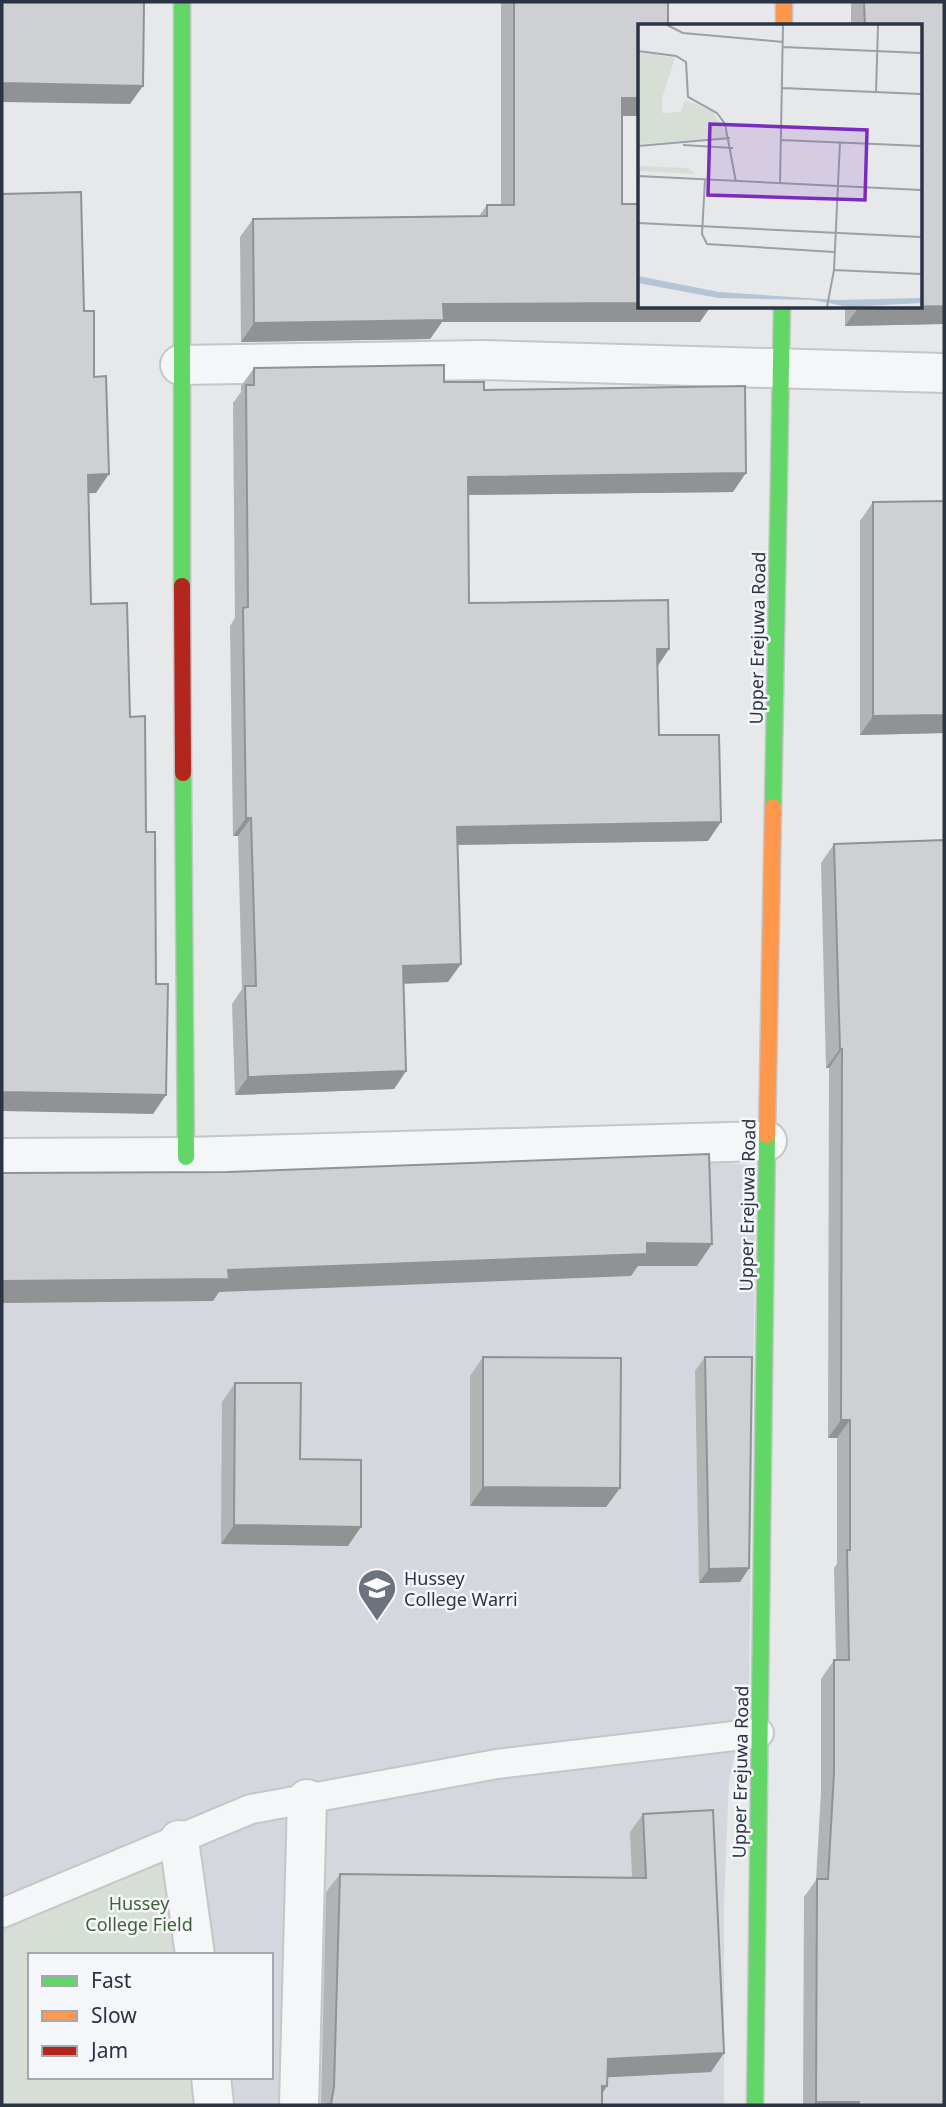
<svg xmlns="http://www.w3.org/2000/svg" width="946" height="2107" font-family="'Noto Sans',sans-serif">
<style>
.built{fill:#d4d7dd;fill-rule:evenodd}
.green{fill:#d6ded6}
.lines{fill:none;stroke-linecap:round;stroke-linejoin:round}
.lane-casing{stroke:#c4c6c8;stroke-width:32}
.street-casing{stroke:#c4c6c8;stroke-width:42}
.fast-casing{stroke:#c4c6c8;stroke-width:19}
.slow-casing{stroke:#c4c6c8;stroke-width:19}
.jam-casing{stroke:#c4c6c8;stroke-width:19}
.lane{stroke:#f5f6f7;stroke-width:28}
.street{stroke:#f5f6f7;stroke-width:38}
.fast{stroke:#63d668;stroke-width:16}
.slow{stroke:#ff974d;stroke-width:16}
.jam{stroke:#b3261e;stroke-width:16}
.wall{fill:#b1b3b5}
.shaded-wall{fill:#909294}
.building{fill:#ced0d3;stroke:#909294;stroke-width:2}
.labels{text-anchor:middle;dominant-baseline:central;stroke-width:5;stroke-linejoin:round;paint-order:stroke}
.street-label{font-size:18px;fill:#2b3445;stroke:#f4f6f9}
.poi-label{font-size:18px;fill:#2b3445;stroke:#f4f6f9;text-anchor:start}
.park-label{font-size:18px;fill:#3f6138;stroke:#f4f6f9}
.inset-road{fill:none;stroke:#9ba0a8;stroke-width:2}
.view{fill:#7b2cbf;fill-opacity:0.15;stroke:#7b2cbf;stroke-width:3.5}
.inset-edge{fill:none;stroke:#2b3445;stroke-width:3.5}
</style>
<rect width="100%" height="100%" fill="#e6e8ea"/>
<!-- built -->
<path class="built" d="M720,1162L756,1166L749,1689L729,1780L724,1903V2105H2V1181ZM30,1955H271V2077H30Z"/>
<!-- green -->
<path class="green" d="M173,1853L185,1955H30V2077H197L199,2105H2V1935L36,1913Z"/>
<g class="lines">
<!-- lane casing -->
<g class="lane-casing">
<path id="lane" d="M2,1913L251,1809L497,1764L759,1733"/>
</g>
<!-- street casing -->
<g class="street-casing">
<path id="street" d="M180,365L484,360L944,373
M2,1158L186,1157L767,1141
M179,1840L195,1955
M211,2077L214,2105
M299,2105L307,1799"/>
</g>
<!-- fast casing -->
<g class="fast-casing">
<path id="fast" d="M182,586V2
M183,773L186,1157
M773,807L782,306
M755,2105L767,1135"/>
</g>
<!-- slow casing -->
<g class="slow-casing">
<path id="slow" d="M784,2V26
M767,1135L773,807"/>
</g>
<!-- jam casing -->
<g class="jam-casing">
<path id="jam" d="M182,586L183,773"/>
</g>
<!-- lane -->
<use href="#lane" class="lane"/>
<!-- street -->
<use href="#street" class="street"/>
<!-- fast -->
<use href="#fast" class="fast"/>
<!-- slow -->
<use href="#slow" class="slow"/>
<!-- jam -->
<use href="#jam" class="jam"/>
</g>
<!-- wall -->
<path class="wall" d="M501,2H669L622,116V204L700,322H442L430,339L241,342L240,237L253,219L479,216L487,205H501Z
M852,2H944V324L845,326V306H920V26H851V4Z
M254,368L444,382L484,390L733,492L468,495L469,603L669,649L658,666L659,735L708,841L458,845L448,982L403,984L406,1071L394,1089L235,1095L232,1004L242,989L238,836H233L230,626L235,618L233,403L241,392V386Z
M873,502L944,733L860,735V521Z
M834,844L944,2105H803L804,1897L816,1880L821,1792V1679L834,1660H836L834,1568L837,1564V1438H828L829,1068H826L821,863Z
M483,1357L620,1488L606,1507L470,1506V1376Z
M705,1357L749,1568L740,1582L699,1583L695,1371Z
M235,1383L300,1459L348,1546L221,1544L222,1402Z
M643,1814L711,2072L608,2077L607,2086L602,2094V2105H321L326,1892L340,1874L632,1878L630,1832Z"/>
<!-- shaded-wall -->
<path class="shaded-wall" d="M2,83L143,86L130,104L2,102Z
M622,98H640V116H609Z
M640,303V306H711L700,322H442L430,339L241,342L254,323L443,304Z
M944,306V324L845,326L858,308Z
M746,473L733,492L455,495L468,477Z
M109,474L96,493L75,494L88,475Z
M657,649H669L656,668Z
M944,715V733L860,735L873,716Z
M246,818H251L238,836H233Z
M721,822L708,841L444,845L457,827Z
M461,964L448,982L390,984L403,966Z
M840,1049H842L829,1068H826Z
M406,1071L394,1089L235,1095L248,1077Z
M2,1092L166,1095L153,1114L2,1111Z
M647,1243L712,1244L697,1266H638L631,1276L219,1292L213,1301L2,1303V1281L228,1270Z
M841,1420H850L837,1438H828Z
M483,1487L620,1488L606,1507L470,1506Z
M234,1525L361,1527L348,1546L221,1544Z
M749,1568L740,1582L699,1583L709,1569Z
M724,2053L711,2072L595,2078L608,2059Z
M602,2086H607L594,2105Z
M816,2102H859L857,2105H814Z"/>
<!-- building -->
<path class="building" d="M2,2H144L143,86L2,83Z
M514,2H668V26H640V98H622V204H640V303L443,304L444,320L254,323L253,219L487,216V205H514Z
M864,2H944V306L858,308V306H920V26H865Z
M81,192L84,311H94V377L106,376L109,474L88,475L91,604L127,603L130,717L145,716L146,832H155L156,984H168L166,1095L2,1092V194Z
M444,365V382H484V390L745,386L746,473L468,477L469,603L668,600L669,649H657L659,735H719L721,822L457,827L461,964L403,966L406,1071L248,1077L245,986H256L251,818H246L243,608L248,607L246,385H254V368Z
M944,501V715L873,716V502Z
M944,840V2105H859V2102H816L817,1879H828L834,1773V1660H849L847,1550H850V1420H841L842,1049H840L834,844Z
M709,1154L712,1244L647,1243V1254L228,1270L229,1279L2,1281V1173L227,1172Z
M483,1357L621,1358L620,1488L483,1487Z
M705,1357H752L749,1568L709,1569Z
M235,1383H301L300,1459L361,1460V1527L234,1525Z
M713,1810L724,2053L608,2059L607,2086H602V2105H326V2104H331L334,2087L340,1874L646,1878L643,1814Z"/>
<!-- icons -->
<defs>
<g id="university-pin" transform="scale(2.0125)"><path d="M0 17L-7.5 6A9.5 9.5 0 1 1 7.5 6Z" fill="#6c737f" stroke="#f4f6f9"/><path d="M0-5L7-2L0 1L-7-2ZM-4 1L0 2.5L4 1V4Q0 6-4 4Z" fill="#fff"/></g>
</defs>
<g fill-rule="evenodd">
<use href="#university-pin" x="377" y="1588"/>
</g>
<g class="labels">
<!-- street labels -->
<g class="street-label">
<text transform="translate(757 638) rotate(-89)">Upper Erejuwa Road</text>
<text transform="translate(747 1205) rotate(-89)">Upper Erejuwa Road</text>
<text transform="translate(740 1772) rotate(-89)">Upper Erejuwa Road</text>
</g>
<!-- poi labels -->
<g class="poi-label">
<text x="404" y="1578">Hussey<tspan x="404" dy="21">College Warri</tspan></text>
</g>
<!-- park labels -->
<g class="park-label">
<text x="139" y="1903">Hussey<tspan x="139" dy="21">College Field</tspan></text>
</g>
</g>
<!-- overview -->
<g transform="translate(638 24)">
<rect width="284" height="284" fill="#e6e8ea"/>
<path d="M0,142L50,144L57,150L0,147Z" fill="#d6ded6"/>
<path d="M0,28L37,34L24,74V89L43,88L47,76L75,88L91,114L0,120Z" fill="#d6ded6"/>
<path d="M0,252L81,268L199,276L283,274V279L211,283L175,276L80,274L0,259Z" fill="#b4c4d5"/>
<path class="inset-road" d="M29,1L45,9L145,18M145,23L283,29M0,27L38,32L48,38L50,73L79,89L87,100L98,158M144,64L283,70M238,69L240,1M143,116L283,122M45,121L95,124M0,122L92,114M0,152L283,166M67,156L64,210L69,220L196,228M142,160L145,1M0,199L283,213M196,246L283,250M189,283L196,246L202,118"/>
<path class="view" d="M72,100L229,106L227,176L70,171Z"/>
<rect width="284" height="284" class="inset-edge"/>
</g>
<!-- border -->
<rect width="946" height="2107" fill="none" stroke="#2b3445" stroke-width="7"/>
<!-- legend -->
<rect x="28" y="1953" width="245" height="126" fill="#f4f6f9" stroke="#a4a8b1" stroke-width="2"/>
<rect x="42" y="1976" width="35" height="10" fill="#63d668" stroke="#a4a8b1" stroke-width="2"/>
<text x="91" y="1988" font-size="21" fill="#2b3445">Fast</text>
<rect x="42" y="2011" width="35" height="10" fill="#ff974d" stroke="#a4a8b1" stroke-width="2"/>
<text x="91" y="2023" font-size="21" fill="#2b3445">Slow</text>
<rect x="42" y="2046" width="35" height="10" fill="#b3261e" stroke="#a4a8b1" stroke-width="2"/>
<text x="91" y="2058" font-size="21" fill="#2b3445">Jam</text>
</svg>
